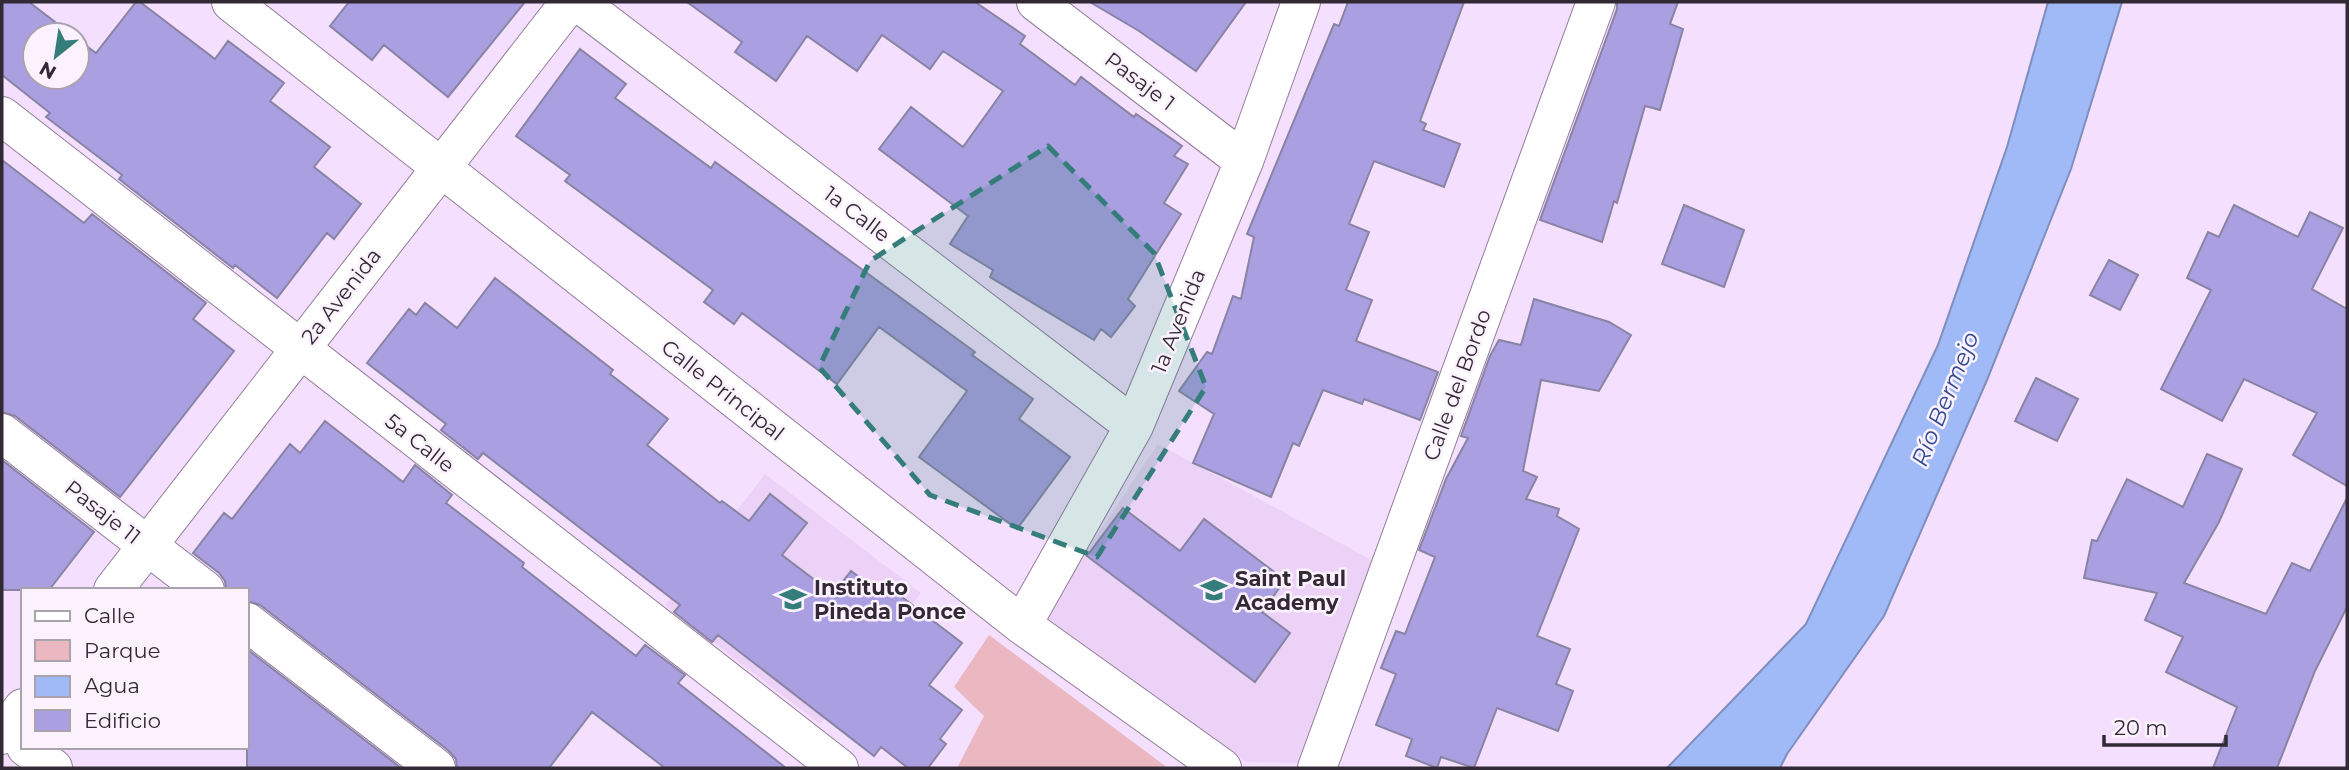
<svg xmlns="http://www.w3.org/2000/svg" width="2349" height="770" font-family="Montserrat,sans-serif">
<style>
.built{fill:#ebd2f6}
.green{fill:#ebb7c1}
.water{fill:#a0baf7;stroke:#7f8ebc;stroke-width:2}
.building{fill:#aa9fe0;stroke:#8984a4;stroke-width:2}
.lines{fill:none;stroke-linecap:round;stroke-linejoin:round}
.minor-casing{stroke:#927e9a;stroke-width:40}
.minor{stroke:#fff;stroke-width:38}
.marked{fill:#347d7b;fill-opacity:0.2;stroke:#347d7b;stroke-width:5;stroke-dasharray:14 9;stroke-linejoin:round}
.labels{text-anchor:middle;dominant-baseline:central;stroke-width:5;stroke-linejoin:round;paint-order:stroke}
.street-label{font-size:21px;fill:#312934;stroke:#fbf2fe}
.poi-label{font-size:21px;font-weight:bold;fill:#312934;stroke:#fbf2fe;text-anchor:start}
.water-label{font-size:23px;font-style:italic;fill:#324c94;stroke:#fbf2fe}
</style>
<rect width="100%" height="100%" fill="#f5dffe"/>
<!-- built -->
<path class="built" d="M1158,444L1377,563L1303,763L1246,762L1043,617Z
M765,474L921,593L820,724L665,605Z"/>
<!-- green -->
<path class="green" d="M989,635L1168,768H957L984,716L954,687Z"/>
<!-- water -->
<path class="water" d="M2048,2H2122L2071,169L1987,380L1884,616L1787,754L1780,768H1667L1806,624L1938,345L2007,147Z"/>
<!-- building -->
<path class="building" d="M2,2H29L72,35H35V77H77V39L96,53L136,2H140L215,59L228,41L284,83L270,101L330,147L314,167L361,204L334,239L327,233L277,298L235,265L233,268L119,179L122,175L46,117L50,113L2,75Z
M349,2H525L448,97L384,45L372,60L330,26Z
M687,2H975L1025,36L1020,44L1075,85L1081,77L1134,117L1136,114L1182,146L1174,156L1188,164L1164,203L1181,214L1128,299L1135,306L1111,337L1101,329L1094,340L990,277L993,270L950,244L968,216L879,149L911,107L963,147L1003,91L943,51L930,69L882,35L857,71L807,36L776,81L735,52L742,42Z
M1090,2H1246L1196,71L1139,31Z
M1348,2H1464L1420,121L1426,124L1423,130L1460,144L1444,187L1374,161L1349,224L1369,232L1346,290L1372,300L1356,341L1438,372L1420,420L1364,399L1362,404L1323,390L1299,446L1293,443L1271,497L1193,463L1214,414L1179,391L1207,352L1212,354L1233,296L1241,299L1254,237L1247,234L1334,24L1339,26Z
M1617,2H1678L1670,24L1683,29L1660,110L1645,106L1617,203L1614,201L1602,242L1540,220L1617,9Z
M580,49L626,84L615,98L711,168L715,162L975,352L972,355L1033,399L1019,419L1070,457L1017,529L919,457L967,391L879,327L837,384L742,313L734,324L704,302L713,290L565,181L570,175L516,136Z
M2,160L84,223L92,214L206,303L193,319L234,351L120,497L15,416L2,412Z
M1684,205L1744,230L1724,287L1662,264Z
M2234,205L2298,237L2310,212L2343,228L2312,289L2347,309V486L2293,455L2317,413L2244,379L2222,421L2161,389L2211,290L2187,278L2208,232L2219,237Z
M2109,260L2138,275L2120,310L2090,295Z
M495,278L613,370L610,374L668,419L647,445L720,503L722,501L749,521L770,494L807,523L782,555L833,594L851,571L880,593L886,585L962,643L929,685L962,710L940,739L946,744L928,768H908L881,747L874,756L718,635L712,642L674,612L680,605L483,453L478,459L441,430L446,424L367,363L409,309L416,315L425,303L457,328Z
M1534,299L1609,322L1631,335L1599,391L1541,380L1523,471L1537,477L1526,499L1559,509L1557,516L1579,529L1537,636L1570,649L1556,684L1573,691L1558,731L1497,708L1474,768L1441,757L1437,768L1406,756L1412,739L1376,725L1396,674L1381,668L1396,631L1405,634L1435,557L1419,550L1446,479L1468,438L1461,436L1490,356L1499,340L1521,345Z
M2036,378L2078,399L2057,441L2015,421Z
M325,421L403,482L415,465L452,495L446,503L524,563L522,567L636,656L645,645L685,675L678,683L786,768H665L592,712L549,768H457L456,759L449,751L260,605L247,601V590H226L225,581L219,573L193,553L224,513L232,519L290,444L300,453Z
M2207,454L2242,469L2219,522L2184,583L2266,614L2292,563L2310,571L2347,498V607L2315,671L2277,768H2213L2237,707L2166,672L2183,637L2145,620L2157,593L2084,578L2092,540L2097,541L2127,479L2183,507Z
M2,460L94,532L49,590H2Z
M1123,508L1180,551L1204,519L1285,580L1262,612L1290,633L1255,682L1087,556Z
M247,649L401,768H247Z"/>
<g class="lines">
<!-- minor casing -->
<g class="minor-casing">
<path id="minor" d="M231,2L1022,625L1222,768
M578,2L1134,426
M1036,2L1244,161
M2,116L839,768
M2,433L205,590
M113,590L570,2
M247,622L436,768
M1022,625L1134,426L1244,161L1301,2
M2,735L23,708
M26,747L53,768
M1317,768L1596,2"/>
</g>
<!-- minor -->
<use href="#minor" class="minor"/>
</g>
<!-- marked area -->
<path class="marked" d="M1048,146L1154,253L1206,387L1097,557L930,495L819,367L870,261Z"/>
<!-- icons -->
<defs>
<g id="school-bare" transform="scale(2.1)"><path d="M0-5L7-2L0 1L-7-2ZM-4 1L0 2.5L4 1V4Q0 6-4 4Z" fill="#347d7b" stroke="#fbf2fe" stroke-width="2.5" paint-order="stroke"/></g>
</defs>
<g fill-rule="evenodd">
<use href="#school-bare" x="1214" y="590"/>
<use href="#school-bare" x="793" y="599"/>
</g>
<g class="labels">
<!-- street labels -->
<g class="street-label">
<text transform="translate(1140 81) rotate(37)">Pasaje 1</text>
<text transform="translate(857 214) rotate(37)">1a Calle</text>
<text transform="translate(341 296) rotate(-52)">2a Avenida</text>
<text transform="translate(1178 321) rotate(-68)">1a Avenida</text>
<text transform="translate(1457 385) rotate(-70)">Calle del Bordo</text>
<text transform="translate(723 390) rotate(38)">Calle Principal</text>
<text transform="translate(420 443) rotate(38)">5a Calle</text>
<text transform="translate(103 512) rotate(38)">Pasaje 11</text>
</g>
<!-- poi labels -->
<g class="poi-label">
<text x="1235" y="578">Saint Paul<tspan x="1235" dy="24">Academy</tspan></text>
<text x="814" y="587">Instituto<tspan x="814" dy="24">Pineda Ponce</tspan></text>
</g>
<!-- water labels -->
<g class="water-label">
<text transform="translate(1945 399) rotate(-68)">Río Bermejo</text>
</g>
</g>
<!-- border -->
<rect width="2349" height="770" fill="none" stroke="#312934" stroke-width="7"/>
<!-- legend -->
<rect x="21" y="588" width="228" height="161" fill="#fbf2fe" stroke="#aaa2ad" stroke-width="2"/>
<rect x="35" y="611" width="35" height="10" fill="#ffffff" stroke="#aaa2ad" stroke-width="2"/>
<text x="84" y="623" font-size="21" fill="#312934">Calle</text>
<rect x="35" y="640" width="35" height="21" fill="#ebb7c1" stroke="#aaa2ad" stroke-width="2"/>
<text x="84" y="658" font-size="21" fill="#312934">Parque</text>
<rect x="35" y="676" width="35" height="21" fill="#a0baf7" stroke="#aaa2ad" stroke-width="2"/>
<text x="84" y="693" font-size="21" fill="#312934">Agua</text>
<rect x="35" y="710" width="35" height="21" fill="#aa9fe0" stroke="#aaa2ad" stroke-width="2"/>
<text x="84" y="728" font-size="21" fill="#312934">Edificio</text>
<!-- north arrow -->
<g transform="translate(56 56) rotate(210)"><circle r="33" fill="#fbf2fe" stroke="#aaa2ad" stroke-width="2"/>
<path d="M0-5L12 26L0 18L-12 26Z" fill="#347d7b"/>
<text y="-10" font-size="19" font-weight="bold" text-anchor="middle" fill="#312934">N</text>
</g>
<!-- scale -->
<path d="M2104 735v10h122v-10" fill="none" stroke="#312934" stroke-width="3.5"/>
<text x="2114" y="735" font-size="21" fill="#312934" stroke="#fbf2fe" stroke-width="5" paint-order="stroke">20 m</text>
</svg>
